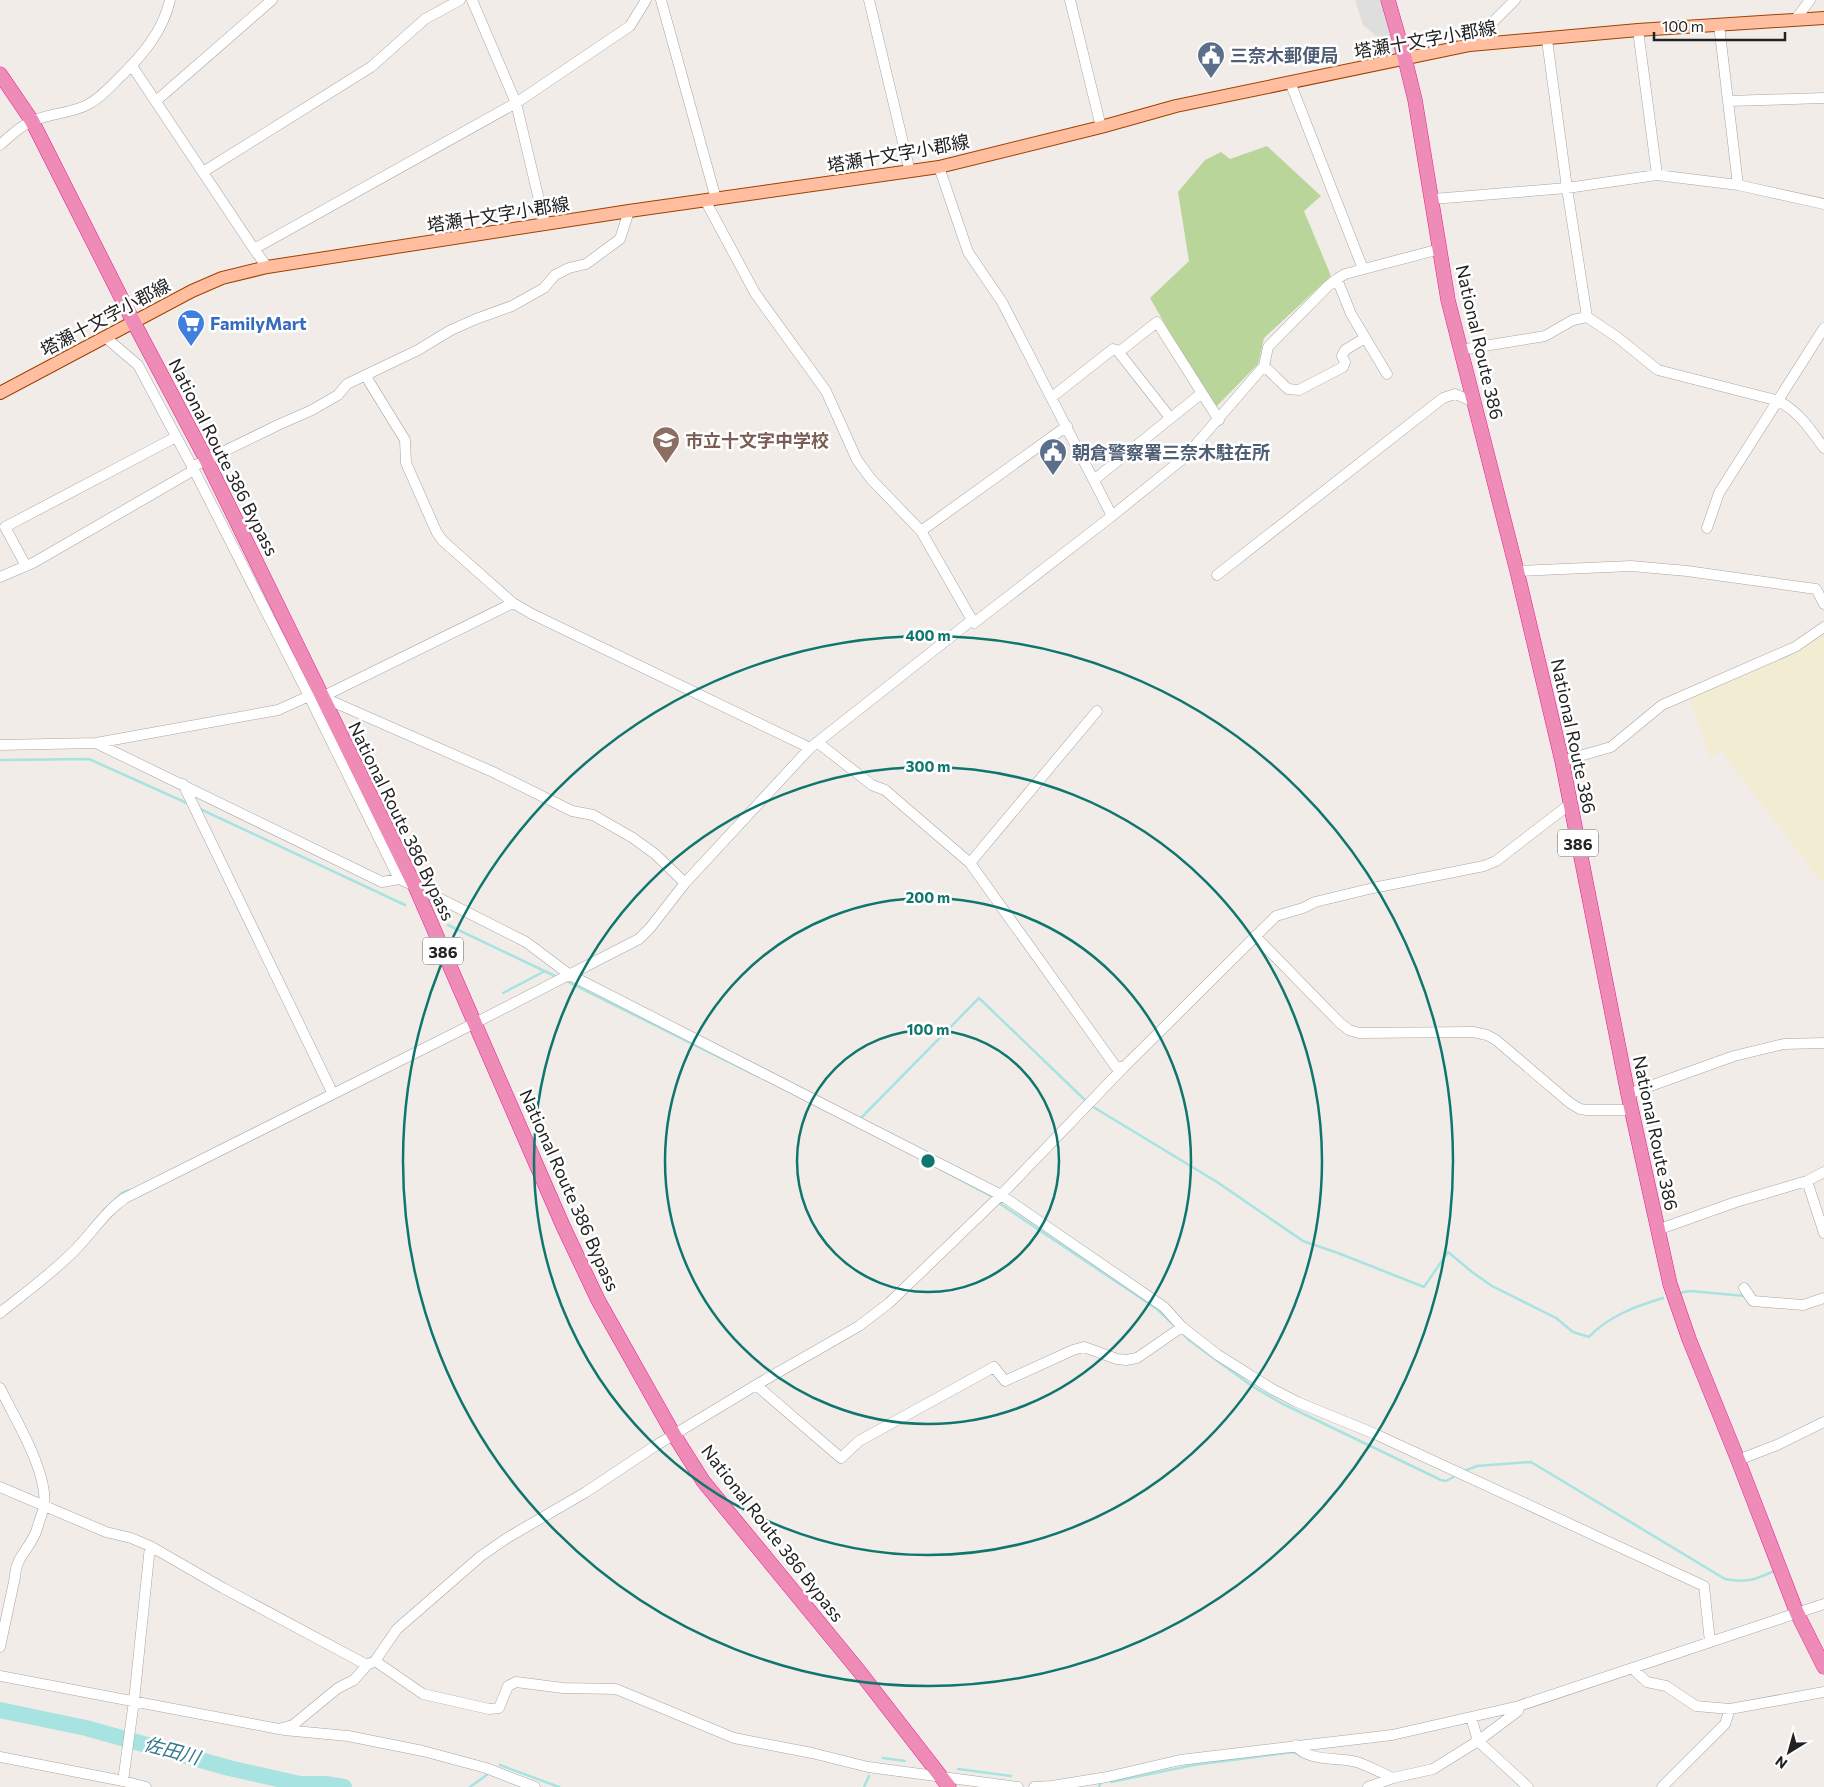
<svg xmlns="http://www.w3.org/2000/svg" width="1824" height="1787" font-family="Commissioner,'Noto Sans JP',sans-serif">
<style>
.farmland{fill:#f2ecd3}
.forest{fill:#bad59a}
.parking{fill:#dedede}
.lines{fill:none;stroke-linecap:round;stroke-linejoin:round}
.stream{stroke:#a6e3e1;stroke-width:2.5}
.river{stroke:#a6e3e1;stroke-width:16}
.minor-casing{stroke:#a6a6a6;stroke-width:11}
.major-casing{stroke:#9f4200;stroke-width:14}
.highway-casing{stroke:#e91c96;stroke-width:15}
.minor{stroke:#fff;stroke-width:10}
.major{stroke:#ffbea0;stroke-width:12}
.highway{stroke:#ee8bb7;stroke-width:14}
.ring{fill:none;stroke:#0f766e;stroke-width:2.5}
.labels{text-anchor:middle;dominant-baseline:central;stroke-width:5;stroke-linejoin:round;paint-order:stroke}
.shield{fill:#fff;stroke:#646464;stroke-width:1}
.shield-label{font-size:16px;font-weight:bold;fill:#222}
.street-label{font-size:18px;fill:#222;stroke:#fff}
.service-label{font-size:18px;font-weight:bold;fill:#4e5e75;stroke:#fff;text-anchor:start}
.shop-label{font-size:18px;font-weight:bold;fill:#366cbe;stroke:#fff;text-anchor:start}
.education-label{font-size:18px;font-weight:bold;fill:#785e54;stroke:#fff;text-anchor:start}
.water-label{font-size:19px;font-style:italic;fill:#387a90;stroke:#fff}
.centre{fill:#0f766e;stroke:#fff;stroke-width:2.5}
.ring-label{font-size:15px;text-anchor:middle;font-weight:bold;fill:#0f766e;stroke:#fff;stroke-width:5;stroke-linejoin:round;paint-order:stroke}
</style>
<rect width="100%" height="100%" fill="#f2ece8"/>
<!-- farmland -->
<path class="farmland" d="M1824,632V885L1721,751L1710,757L1689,695Z"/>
<!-- forest -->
<path class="forest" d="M1267,146L1321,196L1304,211L1331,276L1264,338L1258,364L1214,409L1150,298L1189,261L1178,192L1205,160L1221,152L1230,159Z"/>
<!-- parking -->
<path class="parking" d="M1355,0H1383L1401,57L1385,58L1380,39L1363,25Z"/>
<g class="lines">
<!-- stream -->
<path class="stream" d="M0,760L89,759L189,804
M198,808L405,905
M448,925L557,977
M564,980L759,1077
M503,993L545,971
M1090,1105L1217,1182L1303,1241L1338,1253L1424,1287L1448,1252L1472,1272L1492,1286L1556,1318L1573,1332L1589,1337C1607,1317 1636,1306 1663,1298
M859,1120L979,998L1086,1101
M940,1169L991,1196
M999,1203L1157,1309L1176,1327
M103,1211L122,1193L130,1190
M1679,1293L1690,1291L1745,1296
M1180,1331L1189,1340L1252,1386L1281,1403L1441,1480L1446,1481L1457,1475
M1464,1471L1477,1466L1531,1462L1725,1579C1746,1583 1755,1580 1774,1571
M883,1758L905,1761
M500,1765L559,1787
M958,1769L1011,1776
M1111,1782L1194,1765L1293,1752L1301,1756
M470,1787L488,1774
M864,1787L869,1776
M1099,1787L1100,1784"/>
<!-- river -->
<path class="river" d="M0,1710L86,1728L229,1768L300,1784H326L344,1787"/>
<!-- minor casing -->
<g class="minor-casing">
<path id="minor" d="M472,0L516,103L545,225
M661,0L716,199
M869,0L910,172
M1070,0L1101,127
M1795,20L1810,0
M1719,25L1738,185
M1638,30L1657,175
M1547,40L1567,188L1587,317
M1470,45L1515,0
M132,66L254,249L267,267
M1290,82L1363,269
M156,101L272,0
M1728,101L1824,98
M0,145C9,137 19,127 30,122C49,113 71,114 89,104C100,98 109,88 118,79C141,57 163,32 170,0
M939,167L968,252L1002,302L1112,516
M203,172L371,67L425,19L460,0
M1433,199L1567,188L1657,175L1738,185L1824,204
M705,200L755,293L826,391L857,460L871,479L921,531L972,620
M254,249L516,103L630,26L646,0
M1337,279L1351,314L1387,374
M105,337L138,365L194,470L309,696L399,879
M1460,350L1545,336L1573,320L1587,317L1617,337L1658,370L1779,401C1801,414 1809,428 1824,448
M1119,352L1157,322L1219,420
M1264,366L1288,389L1299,390L1343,367L1345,362L1342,356L1345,350L1365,338
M365,375L405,440L406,463L437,533L443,541L513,603L532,614L810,748
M1052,397L1113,349L1117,350L1168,415L1167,421L1094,480
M1167,421L1202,393
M192,467L278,425L312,410L338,395L347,384L418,350L451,330L476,319L512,306L544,288L555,275L569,268L586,264L620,239L629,211
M1707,528L1719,493L1824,328
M921,531L1067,426
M26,566L5,527L176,437
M1517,571L1631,566L1687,571L1816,589L1824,604
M1217,575L1443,398L1455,394L1474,402
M0,577L33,563L194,470
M322,697L513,603
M817,742L872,785L885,790L970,863L1116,1067H1124
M96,743L382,882L399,879L415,886L526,942L570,975L1001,1195L1164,1307L1182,1327L1218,1355L1272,1389L1297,1402L1375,1434L1704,1586L1710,1642
M0,745L96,743L278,710L309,696L322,697L493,772L572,811L593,815L633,838L655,854L685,883
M1562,761L1611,747L1662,705L1795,647L1824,627
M183,784L333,1094
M970,863L1097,711
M1255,936L1340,1023L1349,1030L1359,1033L1473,1032L1487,1035L1496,1040L1570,1103L1580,1109L1587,1110H1631
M1628,1094L1734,1056L1784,1044L1824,1043
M1807,1181L1824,1233
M1657,1230L1736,1202L1807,1181L1824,1172
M1744,1288L1753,1301L1803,1305L1824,1298
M0,1313C26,1292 54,1272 77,1248C93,1231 106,1211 125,1198L475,1023L639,939L650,928L685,883L810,748L972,620L974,623L1112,516L1185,457L1264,366L1268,347L1328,286L1337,279L1345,274L1440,249
M756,1385L841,1458L859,1441L994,1367L1005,1381L1073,1350L1084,1347L1117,1359L1126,1360L1137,1358L1182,1327
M0,1388C15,1419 49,1473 44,1507C42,1514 39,1522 37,1529C31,1548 15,1557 15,1577L0,1647
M1738,1460L1777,1445L1824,1422
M0,1487L106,1532L131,1538L150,1546L223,1588L367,1665
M375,1661L423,1694L489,1709L499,1708L508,1686L516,1682L563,1688L616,1689L734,1738L812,1753L868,1767L1018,1787
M1633,1669L1647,1682L1666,1686L1696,1706L1730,1709L1824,1692
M0,1676L279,1729L293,1725L338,1688L354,1680L367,1665L375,1661L397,1629L481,1556L507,1538L586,1492L655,1446L756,1385L859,1326L889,1303L1001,1195L1124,1067L1276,916L1303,908L1315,902L1373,888L1484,866L1496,861L1570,804
M1519,1706L1518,1711L1478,1741L1528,1787
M284,1730L348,1736L423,1751L486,1768L535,1787
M1296,1745C1305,1762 1340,1757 1357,1762C1369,1766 1381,1773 1393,1778
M0,1757L123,1781L146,1787
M123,1781L134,1701L150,1546
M1034,1787L1052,1786L1107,1777L1180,1760L1392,1735L1519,1706L1824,1604
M1368,1787L1393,1778L1433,1769L1478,1741L1471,1717
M1662,1787L1725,1724L1730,1709"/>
</g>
<!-- major casing -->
<g class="major-casing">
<path id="major" d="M0,393L192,291L222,278L267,267L629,211L939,167L1101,127L1176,106L1470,45L1638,30L1824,18"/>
</g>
<!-- highway casing -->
<g class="highway-casing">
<path id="highway" d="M1388,0L1405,59L1415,100L1448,300L1517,571L1562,761L1628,1094L1670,1284L1689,1339L1738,1460L1797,1613L1824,1667
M0,74L32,121L133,321L207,461L415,886L563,1226L598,1300L674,1435L703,1481L859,1671L949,1787"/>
</g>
<!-- minor -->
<use href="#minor" class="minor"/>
<!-- major -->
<use href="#major" class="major"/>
<!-- highway -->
<use href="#highway" class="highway"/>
</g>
<!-- distance rings -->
<g class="ring">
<circle cx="928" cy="1161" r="131"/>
<circle cx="928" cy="1161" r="263"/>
<circle cx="928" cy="1161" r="394"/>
<circle cx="928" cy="1161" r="525"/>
</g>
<!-- icons -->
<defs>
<g id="civic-pin" transform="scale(1.4375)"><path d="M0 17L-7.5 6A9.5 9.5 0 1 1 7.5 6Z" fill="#5c6f8a" stroke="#fff"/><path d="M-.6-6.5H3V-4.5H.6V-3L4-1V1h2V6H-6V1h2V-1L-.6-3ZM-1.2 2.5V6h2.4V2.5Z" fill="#fff"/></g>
<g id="supermarket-pin" transform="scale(1.4375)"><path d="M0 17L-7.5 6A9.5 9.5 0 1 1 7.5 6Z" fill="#3f7fe0" stroke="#fff"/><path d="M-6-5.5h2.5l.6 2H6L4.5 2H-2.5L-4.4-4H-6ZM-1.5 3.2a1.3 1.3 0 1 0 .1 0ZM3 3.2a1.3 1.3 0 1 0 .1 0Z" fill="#fff"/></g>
<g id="school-pin" transform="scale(1.4375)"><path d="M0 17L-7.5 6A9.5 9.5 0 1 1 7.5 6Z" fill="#8d6e63" stroke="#fff"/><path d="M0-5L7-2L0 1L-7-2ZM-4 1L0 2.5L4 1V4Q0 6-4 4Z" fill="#fff"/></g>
</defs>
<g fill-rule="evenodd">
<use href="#civic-pin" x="1211" y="55"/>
<use href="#supermarket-pin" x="191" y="323"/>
<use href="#school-pin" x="666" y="440"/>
<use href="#civic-pin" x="1053" y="452"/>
</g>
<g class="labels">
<!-- shield labels -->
<g class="shield">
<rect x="1558" y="829.5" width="40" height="27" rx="4"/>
<rect x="423" y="937.5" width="40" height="27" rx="4"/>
</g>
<g class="shield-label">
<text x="1578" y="843">386</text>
<text x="443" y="951">386</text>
</g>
<!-- street labels -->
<g class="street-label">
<text transform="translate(1425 39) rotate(-10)">塔瀬十文字小郡線</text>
<text transform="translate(898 153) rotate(-10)">塔瀬十文字小郡線</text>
<text transform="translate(498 214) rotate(-9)">塔瀬十文字小郡線</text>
<text transform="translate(105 317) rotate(-28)">塔瀬十文字小郡線</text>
<text transform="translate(1480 342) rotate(77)">National Route 386</text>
<text transform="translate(224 457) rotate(63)">National Route 386 Bypass</text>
<text transform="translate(1574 736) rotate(78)">National Route 386</text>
<text transform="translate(402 821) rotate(64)">National Route 386 Bypass</text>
<text transform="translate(1656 1133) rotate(78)">National Route 386</text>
<text transform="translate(570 1190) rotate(66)">National Route 386 Bypass</text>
<text transform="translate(773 1533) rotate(52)">National Route 386 Bypass</text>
</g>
<!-- service labels -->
<g class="service-label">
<text x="1230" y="55">三奈木郵便局</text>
<text x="1072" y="452">朝倉警察署三奈木駐在所</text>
</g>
<!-- shop labels -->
<g class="shop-label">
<text x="210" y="323">FamilyMart</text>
</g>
<!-- education labels -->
<g class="education-label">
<text x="685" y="440">市立十文字中学校</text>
</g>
<!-- water labels -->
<g class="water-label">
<text transform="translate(172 1750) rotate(15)">佐田川</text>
</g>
</g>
<circle cx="928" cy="1161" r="8" class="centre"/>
<g class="ring-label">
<text x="928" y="641">400 m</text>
<text x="928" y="772">300 m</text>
<text x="928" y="903">200 m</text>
<text x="928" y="1035">100 m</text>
</g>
<!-- north arrow -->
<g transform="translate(1789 1752) rotate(217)" stroke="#ffffff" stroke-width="4" paint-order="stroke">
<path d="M0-4L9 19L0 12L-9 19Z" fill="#222222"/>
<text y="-8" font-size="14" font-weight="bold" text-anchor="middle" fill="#222222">N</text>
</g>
<!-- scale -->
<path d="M1654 32v8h131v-8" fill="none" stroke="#222222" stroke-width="2.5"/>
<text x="1662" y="32" font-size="15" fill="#222222" stroke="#ffffff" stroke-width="4" paint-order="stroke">100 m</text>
</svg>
